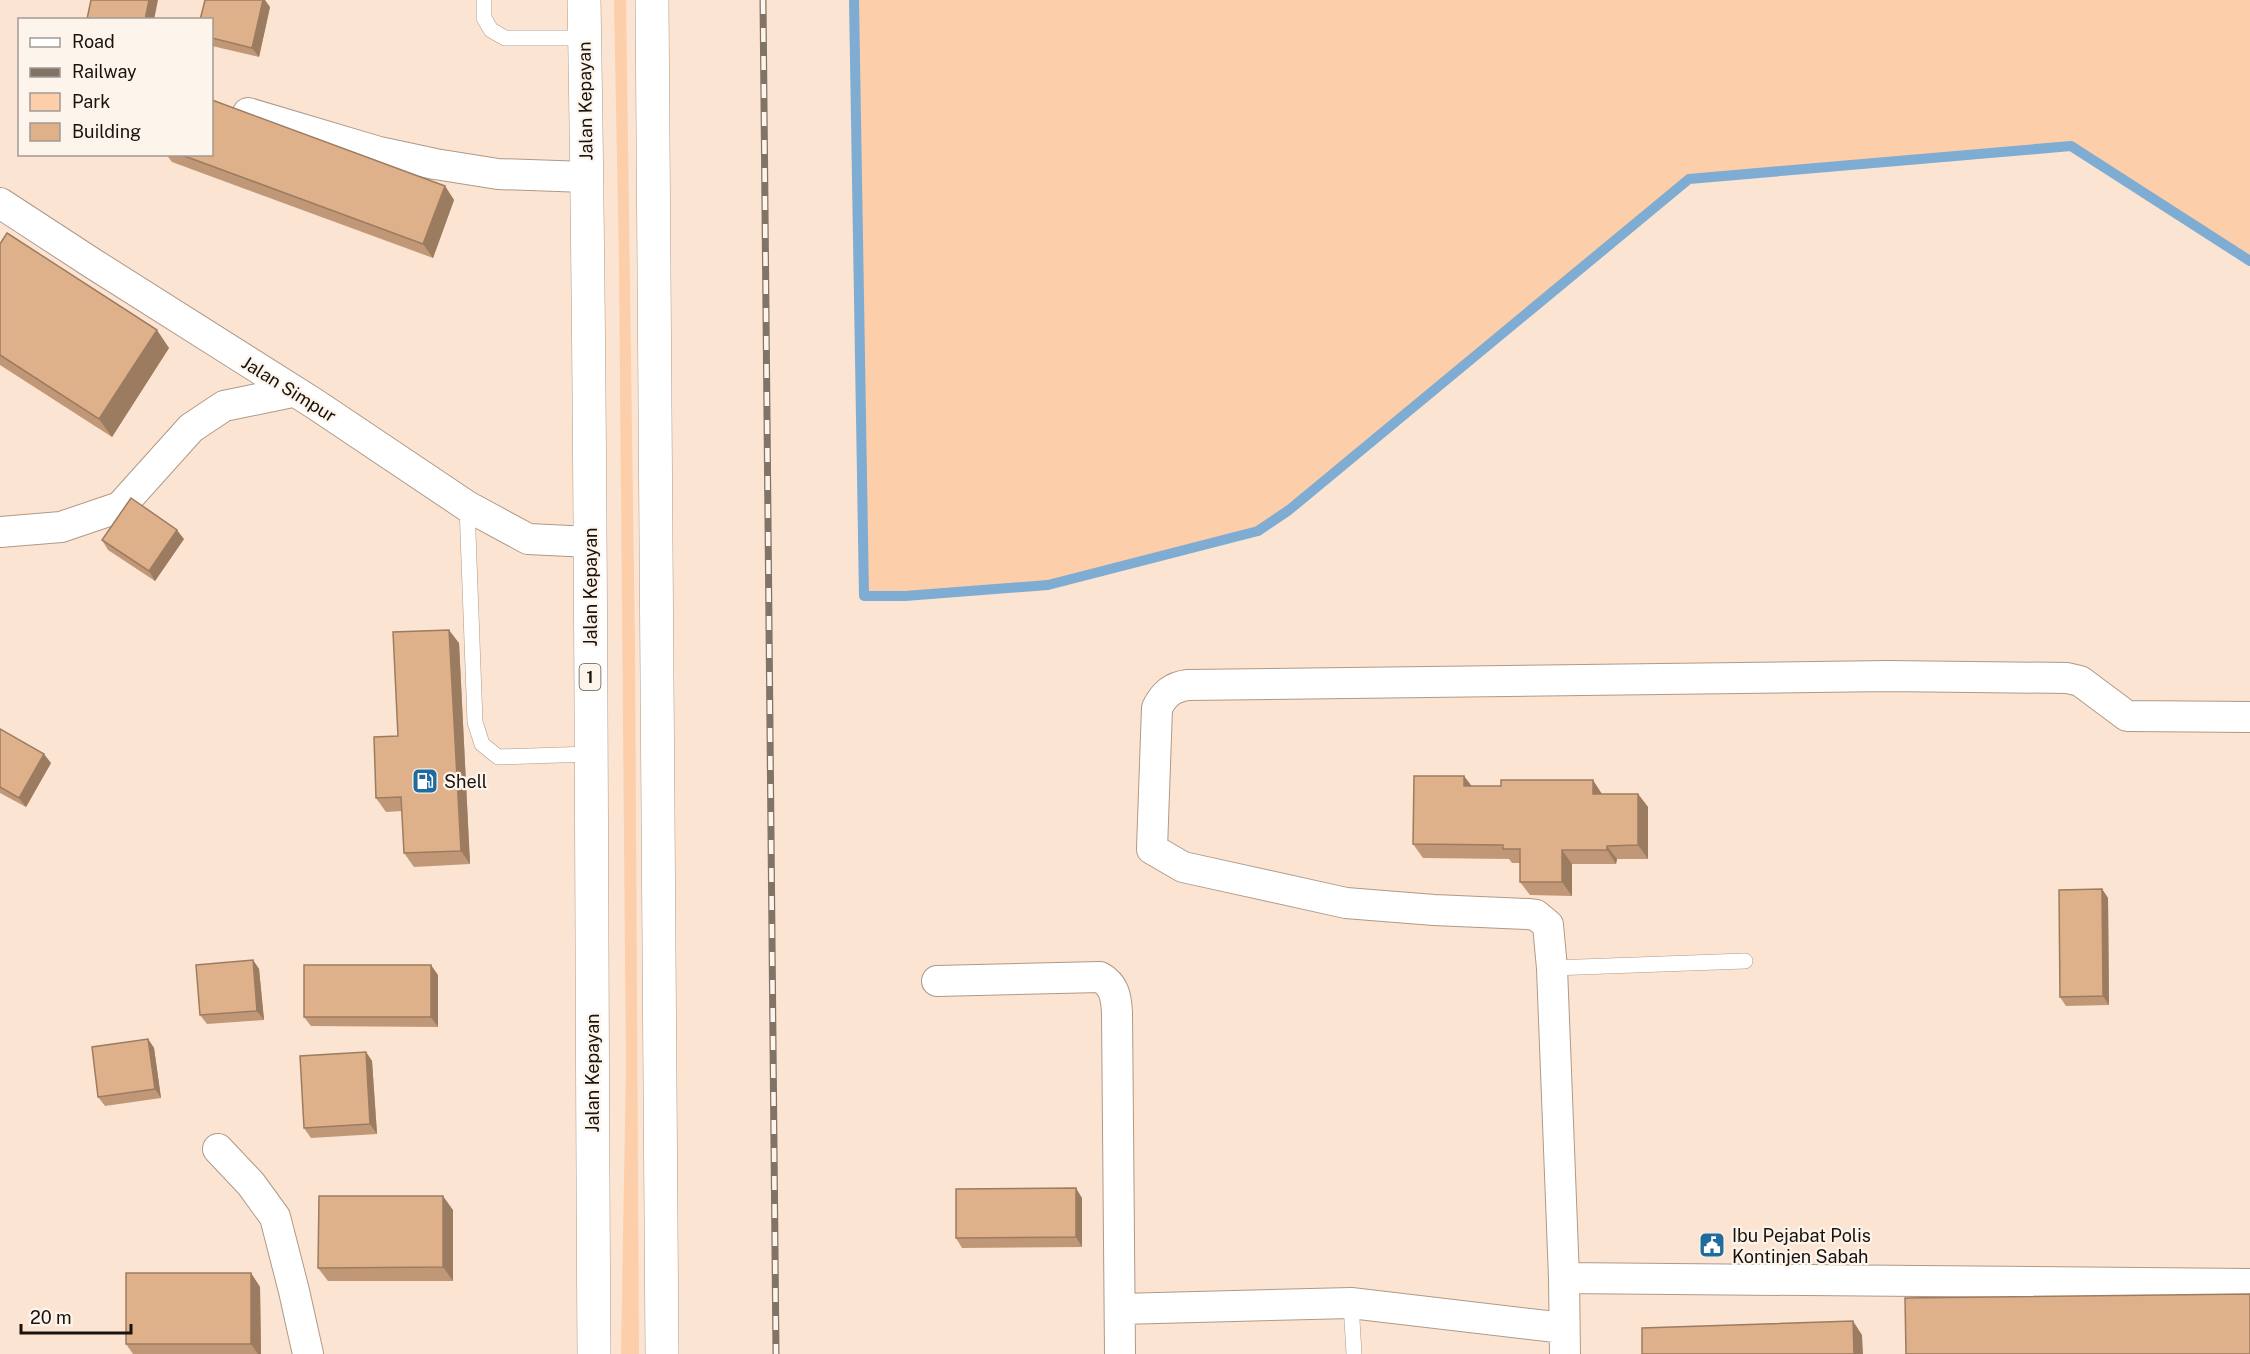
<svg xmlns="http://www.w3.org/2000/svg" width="2250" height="1354" font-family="'Public Sans',sans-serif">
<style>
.green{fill:#fccea9}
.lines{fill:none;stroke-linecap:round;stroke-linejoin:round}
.stream{stroke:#7eacd2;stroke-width:10}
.service-casing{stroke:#af9988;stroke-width:16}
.minor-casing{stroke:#af9988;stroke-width:32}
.trunk-casing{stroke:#af9988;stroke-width:34}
.service{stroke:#fff;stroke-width:15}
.minor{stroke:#fff;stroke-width:30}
.trunk{stroke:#fff;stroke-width:33}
.rail-casing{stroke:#827367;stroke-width:7}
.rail{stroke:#fdf4ec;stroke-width:4.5;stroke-dasharray:14;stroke-linecap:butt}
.wall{fill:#c09878}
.shaded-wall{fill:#9c7c61}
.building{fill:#dfb18b;stroke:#9c7c61;stroke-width:1.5}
.labels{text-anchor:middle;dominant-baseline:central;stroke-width:4.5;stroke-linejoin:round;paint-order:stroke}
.shield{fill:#fdf4ec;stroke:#5e564f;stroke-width:1.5}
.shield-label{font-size:16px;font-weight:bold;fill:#1a120c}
.street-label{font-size:18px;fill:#1a120c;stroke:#fdf4ec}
.poi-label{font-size:18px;fill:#1a120c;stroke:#fdf4ec;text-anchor:start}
</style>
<rect width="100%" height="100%" fill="#fbe4d1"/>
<!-- green -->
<path class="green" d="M614,0H626L635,649L639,1354H621L626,1066L619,263Z
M854,0H2250V261L2071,146L1689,179L1289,510L1258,531L1048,585L905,596H864Z"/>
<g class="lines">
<!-- stream -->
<path class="stream" d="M854,0L864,596H905L1048,585L1258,531L1289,510L1689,179L2071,146L2250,261"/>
<!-- service casing -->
<g class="service-casing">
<path id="service" d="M484,0V18L491,30L505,38H585
M467,506L475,722L482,744L498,757L590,754
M1552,968L1745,961
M1351,1303L1354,1354"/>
</g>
<!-- minor casing -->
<g class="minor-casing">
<path id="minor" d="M248,113L379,152L435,164L498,174L586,177
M0,203L92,263L315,404L467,506L528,539L590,542
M0,532L61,527L120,507L191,428L224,406L292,392
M937,981L1100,977C1114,985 1116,996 1117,1012L1120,1354
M218,1149L251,1184L275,1217L294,1291L308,1354
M1564,1278L2250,1284
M1120,1309L1351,1303L1564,1328
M1565,1354L1564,1278L1552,968L1548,925L1536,915L1528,914L1434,910L1346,903L1183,867L1152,849L1157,708C1164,694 1172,687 1188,685L1887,676L2067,678L2080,681L2127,716L2250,717"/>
</g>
<!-- trunk casing -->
<g class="trunk-casing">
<path id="trunk" d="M584,0C592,451 591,903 594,1354
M652,0L662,1354"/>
</g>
<!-- service -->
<use href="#service" class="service"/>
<!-- minor -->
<use href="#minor" class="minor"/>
<!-- trunk -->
<use href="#trunk" class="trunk"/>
<!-- rail casing -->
<g class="rail-casing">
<path id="rail" d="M763,0L776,1354"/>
</g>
<!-- rail -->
<use href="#rail" class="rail"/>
</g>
<!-- wall -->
<path class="wall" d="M270,7L259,57L212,46V20Z
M166,154H212L445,186L454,200L433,258L172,162Z
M0,244L169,348L112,437L0,365Z
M184,539L155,581L108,550L102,540Z
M459,643L470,864L414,867L404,853L402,811L386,812L376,798L398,736Z
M0,729L51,763L26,807L0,793Z
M1464,776L1472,786L1602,794H1638L1648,807V859H1617L1616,864H1572V896L1530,895L1520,882V863H1512L1509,859L1423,858L1413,844Z
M2102,889L2108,898L2109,1005L2066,1006L2060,997Z
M253,960L259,969L264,1020L207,1024L200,1015Z
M438,975V1027L311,1026L304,1017Z
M148,1039L154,1048L161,1098L105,1106L98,1097Z
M366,1052L372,1061L377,1134L311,1138L304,1128Z
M1082,1198V1247L962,1248L956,1238Z
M453,1210V1281H328L318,1268Z
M251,1273L260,1287L261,1354H133L126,1344Z"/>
<!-- shaded-wall -->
<path class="shaded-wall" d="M149,0H158L154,20H145Z
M263,0H265L270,7L259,57L252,48Z
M445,186L454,200L433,258L423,244Z
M157,330L169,348L112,437L99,419Z
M177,530L184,539L155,581L149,571Z
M449,630L459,643L470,864L461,851Z
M44,754L51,763L26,807L19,798Z
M1464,776L1474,790L1464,786Z
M1593,780L1602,794H1593Z
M1638,794L1648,807V859L1638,845Z
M1607,846L1617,859L1616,864L1607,850Z
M1562,850L1572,864V896L1562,882Z
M2102,889L2108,898L2109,1005L2103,996Z
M253,960L259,969L264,1020L257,1011Z
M431,965L438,975V1027L431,1017Z
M148,1039L154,1048L161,1098L155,1089Z
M366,1052L372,1061L377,1134L370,1124Z
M1076,1188L1082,1198V1247L1076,1237Z
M443,1196L453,1210V1281L443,1267Z
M251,1273L260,1287L261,1354H258L251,1344Z
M1853,1321L1862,1335L1863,1354H1854Z"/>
<!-- building -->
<path class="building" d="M91,0H149L145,20H91L87,19Z
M205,0H263L252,48L212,38V20H200Z
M212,100L445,186L423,244L179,154H212Z
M7,233L157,330L99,419L0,355V244Z
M131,498L177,530L149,571L102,540Z
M449,630L461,851L404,853L401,797L376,798L374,737L398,736L393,632Z
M0,729L44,754L19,798L0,787Z
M1414,776H1464V786H1501V780H1593V794H1638V845L1607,846V850H1562V882H1520V849H1503V845L1413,844Z
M2102,889L2103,996L2060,997L2059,890Z
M253,960L257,1011L200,1015L196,965Z
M304,965H431V1017H304Z
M148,1039L155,1089L98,1097L92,1047Z
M366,1052L370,1124L304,1128L300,1056Z
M1076,1188V1237L956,1238V1189Z
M319,1196H443V1267L318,1268Z
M126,1273H251V1344H126Z
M2250,1294V1354H1906L1905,1298Z
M1853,1321L1854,1354H1642V1328Z"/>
<!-- icons -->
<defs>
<g id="fuel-square" transform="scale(1.35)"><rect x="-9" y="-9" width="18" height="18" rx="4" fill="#206a9d" stroke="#fdf4ec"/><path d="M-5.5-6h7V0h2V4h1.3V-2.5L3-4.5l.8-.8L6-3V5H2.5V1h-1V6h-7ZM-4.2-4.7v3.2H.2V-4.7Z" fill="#fff"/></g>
<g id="civic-square" transform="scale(1.35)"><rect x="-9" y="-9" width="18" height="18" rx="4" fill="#206a9d" stroke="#fdf4ec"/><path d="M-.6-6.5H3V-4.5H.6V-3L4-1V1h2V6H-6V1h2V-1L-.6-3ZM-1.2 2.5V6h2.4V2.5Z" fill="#fff"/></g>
</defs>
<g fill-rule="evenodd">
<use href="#fuel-square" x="425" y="781"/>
<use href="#civic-square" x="1712" y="1245"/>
</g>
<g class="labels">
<!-- shield labels -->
<rect class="shield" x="579.5" y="664" width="21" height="26" rx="4.5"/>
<g class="shield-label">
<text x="590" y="677">1</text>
</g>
<!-- street labels -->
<g class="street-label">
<text transform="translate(585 101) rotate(-91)">Jalan Kepayan</text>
<text transform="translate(289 389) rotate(32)">Jalan Simpur</text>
<text transform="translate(590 587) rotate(-90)">Jalan Kepayan</text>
<text transform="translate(592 1073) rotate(-90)">Jalan Kepayan</text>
</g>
<!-- poi labels -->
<g class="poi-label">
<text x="444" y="781">Shell</text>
<text x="1732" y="1235">Ibu Pejabat Polis<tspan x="1732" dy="21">Kontinjen Sabah</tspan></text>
</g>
</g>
<!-- legend -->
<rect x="18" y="18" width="195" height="138" fill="#fdf4ec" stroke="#a29a92" stroke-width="1.5"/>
<rect x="30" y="38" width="30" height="9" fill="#ffffff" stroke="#a29a92" stroke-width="1.5"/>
<text x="72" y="48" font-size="18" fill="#1a120c">Road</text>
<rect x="30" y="68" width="30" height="9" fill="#827367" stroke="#a29a92" stroke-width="1.5"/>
<text x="72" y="78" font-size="18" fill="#1a120c">Railway</text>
<rect x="30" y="93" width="30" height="18" fill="#fccea9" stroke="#a29a92" stroke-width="1.5"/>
<text x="72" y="108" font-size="18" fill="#1a120c">Park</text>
<rect x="30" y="123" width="30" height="18" fill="#dfb18b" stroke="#a29a92" stroke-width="1.5"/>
<text x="72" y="138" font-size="18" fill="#1a120c">Building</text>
<!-- scale -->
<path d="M21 1324v9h110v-9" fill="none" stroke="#1a120c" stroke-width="3"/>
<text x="30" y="1324" font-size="18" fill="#1a120c" stroke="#fdf4ec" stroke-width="4.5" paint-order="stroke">20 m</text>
</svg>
